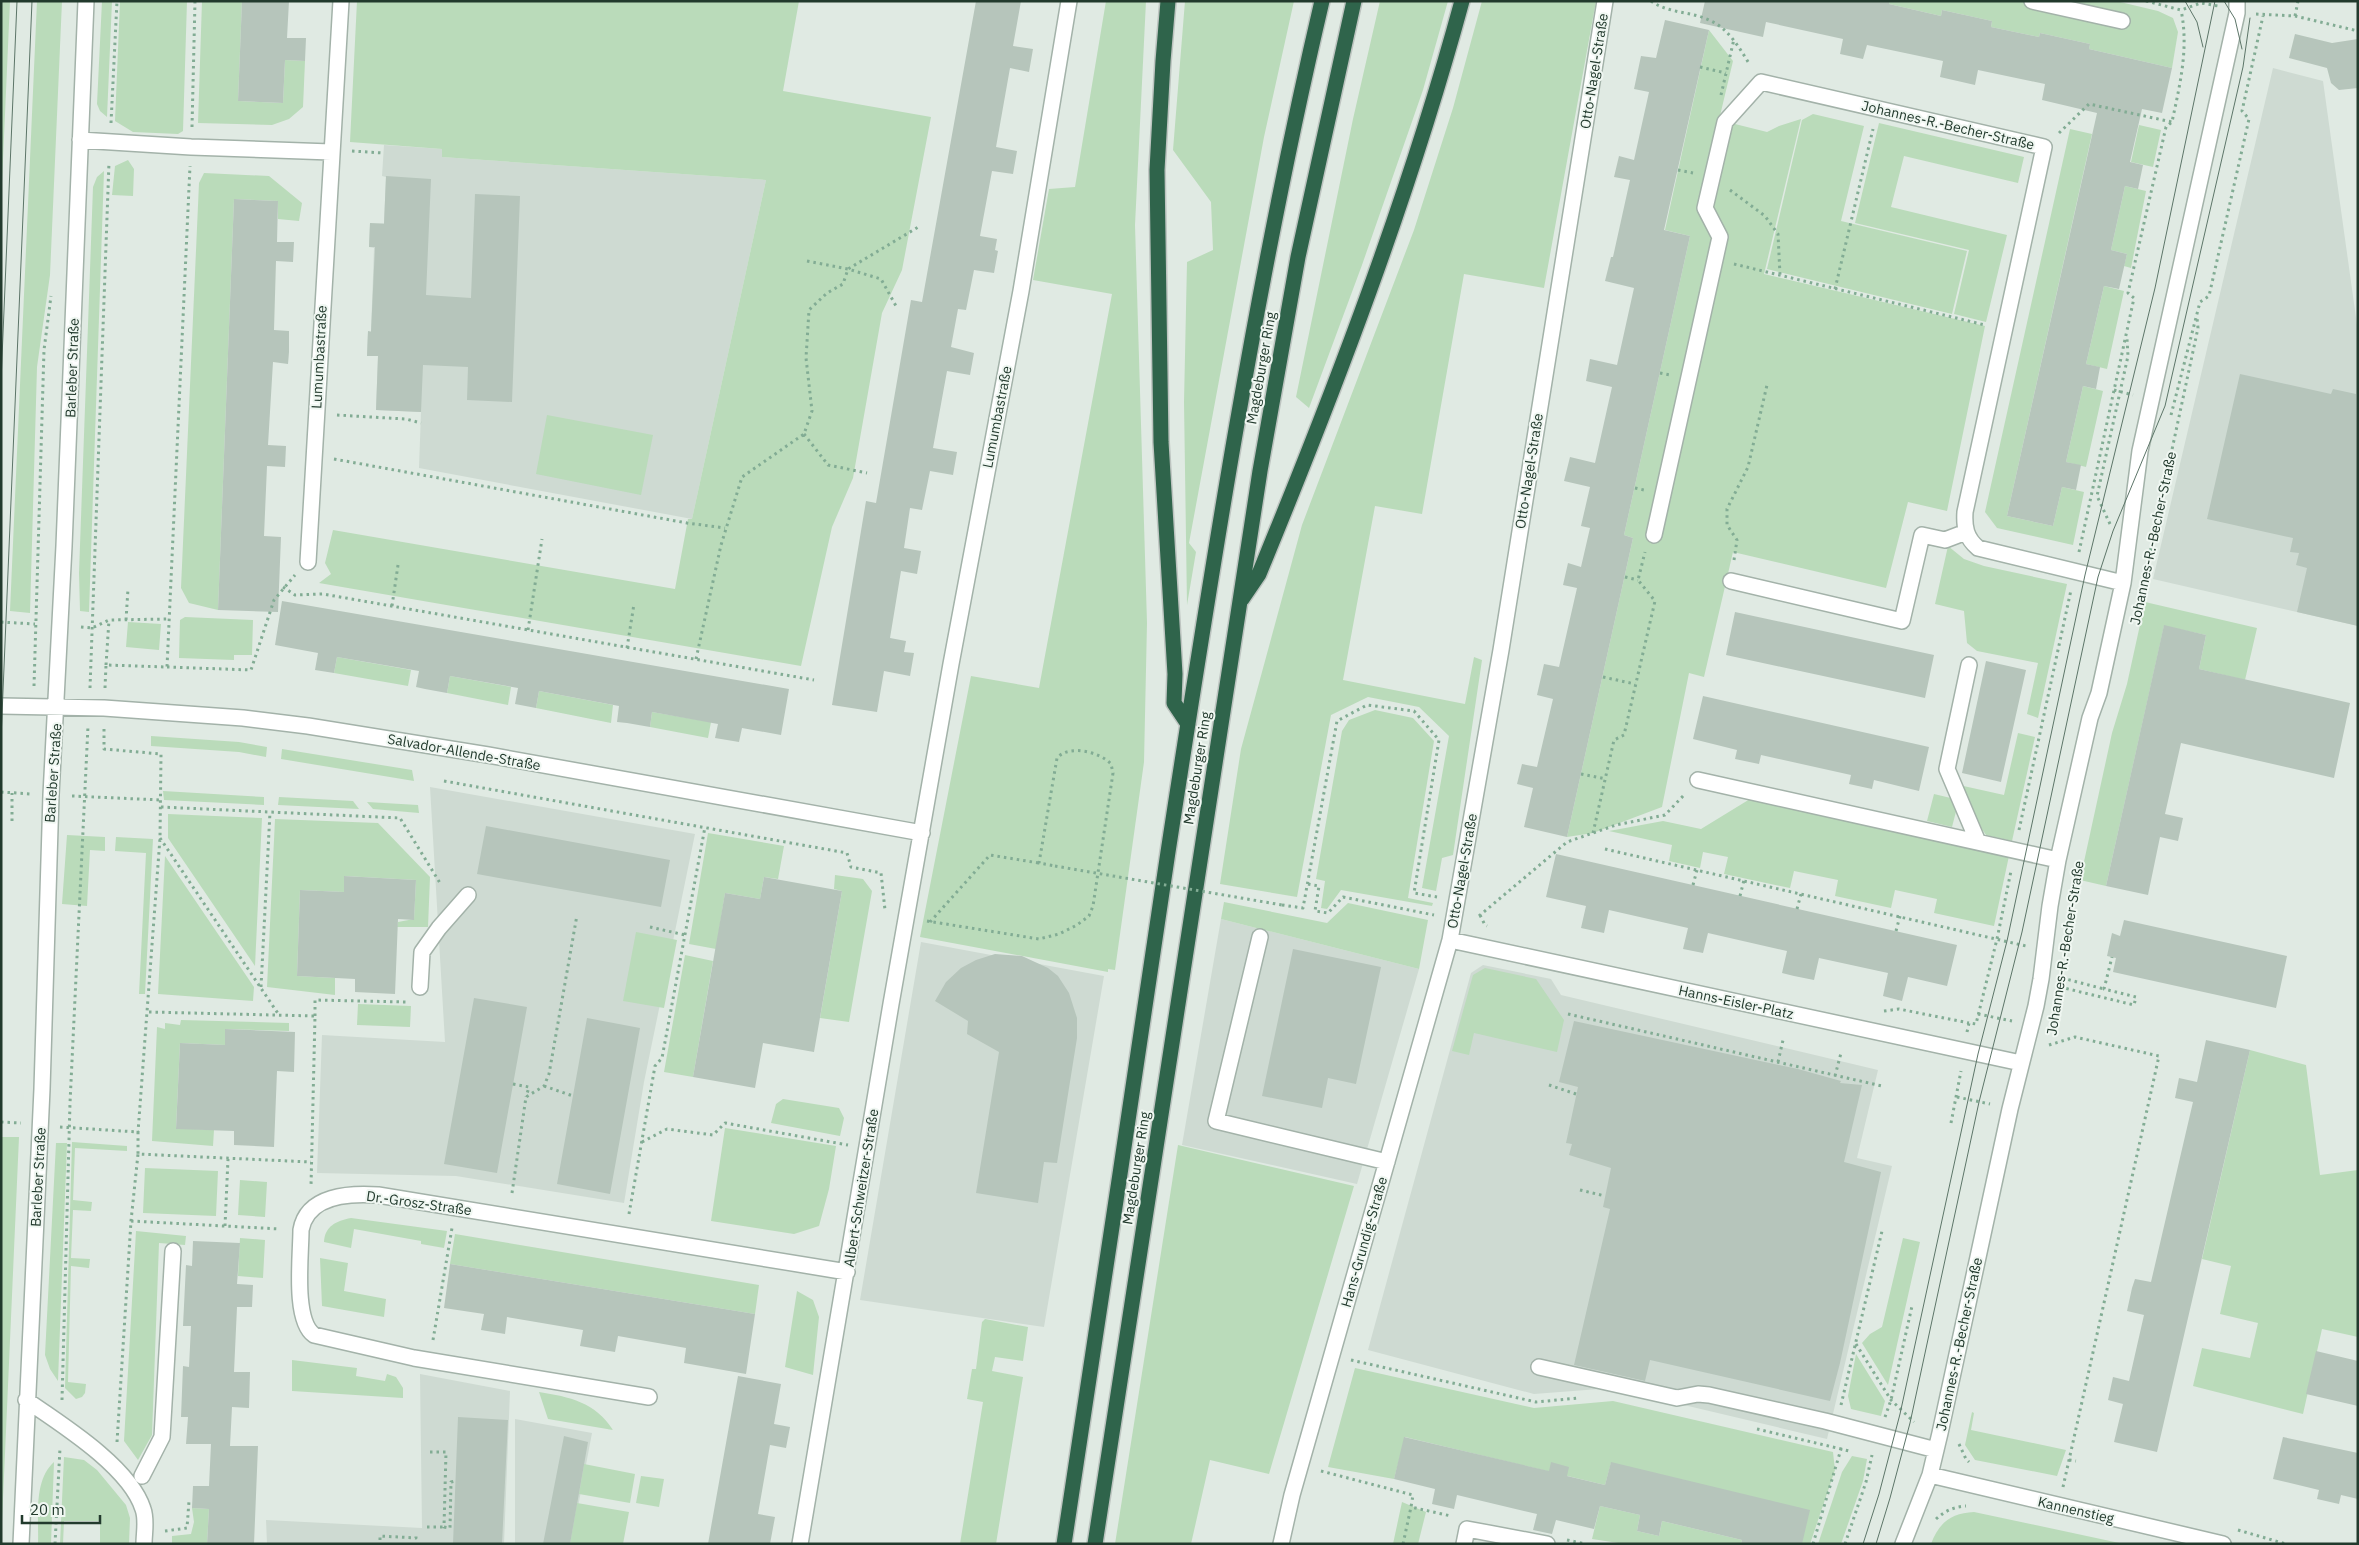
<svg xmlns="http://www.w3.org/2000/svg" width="2359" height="1545" font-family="'IBM Plex Sans',sans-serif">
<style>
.built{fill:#cedad2}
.green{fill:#badbba}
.building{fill:#b6c5bb}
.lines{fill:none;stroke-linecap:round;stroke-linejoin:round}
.minor-casing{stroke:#a3b2a9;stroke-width:18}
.highway-casing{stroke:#bdc4c0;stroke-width:18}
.path{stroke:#82ac94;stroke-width:3;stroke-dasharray:2.5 4;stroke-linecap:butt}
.minor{stroke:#fff;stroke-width:15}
.highway{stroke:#2f644b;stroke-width:15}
.tram{stroke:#5c7568;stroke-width:1}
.path-bridge{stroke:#82ac94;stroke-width:3;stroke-dasharray:2.5 4;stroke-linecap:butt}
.labels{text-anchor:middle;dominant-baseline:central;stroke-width:4;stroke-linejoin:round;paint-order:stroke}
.street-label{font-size:14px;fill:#223a2d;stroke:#f0f7f2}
</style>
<rect width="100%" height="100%" fill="#e0eae3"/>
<!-- built -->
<path class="built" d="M2273,68L2323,81L2358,332V626L2153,579Z
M384,145L442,149V157L766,180L692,519L419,468L421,412L376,410L378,356H367L368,331H371L374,248L369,247L370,223H384L386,177L382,176Z
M430,787L695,834L644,1082L624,1203L456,1176L317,1173L322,1035L445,1042Z
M1221,919L1419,969L1357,1184L1182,1145Z
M921,942L1104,976L1044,1327L860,1300Z
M1483,965L1551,979L1561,995L1878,1070L1857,1158L1892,1166L1827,1439L1612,1388L1534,1394L1368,1350L1471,973Z
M420,1374L510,1391L504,1544H267L266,1520L422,1528Z
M515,1419L592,1433L571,1544H515Z"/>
<!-- green -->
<path class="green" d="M1,1H10L1,205Z
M37,1H62L50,275L37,367L30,613L10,611Z
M102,1H112L107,117L100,111L97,104Z
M120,1H187L183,131L178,134L133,132L115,121Z
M202,1H242L238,101L283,103L285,60L305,61L303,107L289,119L272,125L198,123Z
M357,1H799L783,91L931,117L902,270L882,313L853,478L832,527L801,666L319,583L331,574L325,563L333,530L675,589L688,519H692L766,180L442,157V149L350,142Z
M1106,1H1146L1135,225L1147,623L1144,762L1115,970L1108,969V972L920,937L971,676L1039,688L1112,294L1033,280L1049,189L1075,187Z
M1185,1H1294L1264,137L1189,543L1196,552L1187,605L1184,402L1187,262L1213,250L1211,202L1173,150Z
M1380,1H1448L1423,90L1362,265L1309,408L1296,397L1353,119Z
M1482,1H1596L1544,288L1464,274L1422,514L1375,506L1343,680L1465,704L1474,657L1482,660L1453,855L1442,858L1436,891L1422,888L1449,736L1419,707L1368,697L1331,715L1297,897L1220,884L1241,749L1302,525L1414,230L1453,108Z
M1890,1H2116L2158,11L2173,18L2178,32L2172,68L2089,49L2090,44L2040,33L2039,37L1991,27L1992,21L1942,10L1941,16L1889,4Z
M1709,30L1733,61L1719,120L1767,132L1779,126L1801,119L1764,274L1985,326L1947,511L1908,502L1886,588L1733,552L1704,677L1689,673L1662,807L1593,833L1567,837L1633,538L1624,535L1690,236L1665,230Z
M1813,114L1864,126L1841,221L1967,251L1952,314L1767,269L1802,120Z
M1879,123L2024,157L2018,183L1904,156L1891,207L2007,235L1986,322L1954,314L1969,250L1855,223Z
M2139,125L2161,130L2153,167L2131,162Z
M2070,129L2092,134L2007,516L2053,526L2062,487L2084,492L2073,545L1997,528L1985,512Z
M128,160L134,169L133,196L112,195L115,166Z
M104,171L89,612L80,611L79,573L93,187L97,177Z
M204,173L269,176L302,203L299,221L278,219V201L234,199L218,610L189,603L181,588L199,183Z
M2125,186L2146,191L2131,268L2124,266L2127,254L2111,250Z
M2104,286L2124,291L2107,369L2086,364Z
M2083,386L2103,391L2086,467L2066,462Z
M547,415L653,435L641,495L536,474Z
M1948,546L1964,559L1984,566L2067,584L2038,718L2027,714L2038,663L1977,651L1967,643L1964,611L1935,604Z
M2145,602L2257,628L2245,680L2199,669L2206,635L2164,626L2106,886L2080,880L2112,733L2127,684Z
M185,617L253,620L252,655H234V660L179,658L180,620Z
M128,622L161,624L159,650L126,647Z
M337,657L411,670L408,686L334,673Z
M450,676L511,687L508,705L447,693Z
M539,691L613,705L611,723L536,708Z
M1375,710L1413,718L1434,741L1408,898L1433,903L1432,906L1341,890L1327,909L1321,908L1325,881L1316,879L1342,731L1349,720Z
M652,712L711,722L708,738L650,727Z
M2018,733L2035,737L2012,841L1986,835L1974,817L1959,785L2004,795Z
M151,736L239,742L267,747L266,757L239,752L151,746Z
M282,749L412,770L414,781L281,759Z
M163,791L264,797V805L164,800Z
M1934,794L1959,800L1952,827L1927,821Z
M279,797L353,801L359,809L278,805Z
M1750,799L2009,856L1994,926L1934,913L1937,899L1895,890L1891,908L1835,896L1838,880L1794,871L1790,888L1724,874L1728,857L1703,852L1700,868L1669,861L1672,845L1609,831L1663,821L1701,829Z
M367,802L418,805L419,813L373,809Z
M168,814L262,818L255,966L168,838Z
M275,819L378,823L430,877L428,927H397L398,922L414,919L416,880L345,876L344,892L300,890L297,976L335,978V995L267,987Z
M708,833L784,846L778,879L764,877L760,899L725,893L716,949L689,944Z
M67,835L105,837V851L90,850L87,906L62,904Z
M116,837L153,839L145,994H139L146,853L115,851Z
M165,856L254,987L253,1001L158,994Z
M835,875L863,879L872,891L849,1022L820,1018L842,891L834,889Z
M1224,902L1327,923L1348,903L1428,920L1419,969L1221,919Z
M636,932L677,940L664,1008L623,1001Z
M685,955L713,961L693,1077L664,1072Z
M1485,968L1536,979L1564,1020L1557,1052L1474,1033L1469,1055L1452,1051L1473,975Z
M358,1004L411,1006L410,1027L357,1025Z
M181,1020L289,1023V1031L226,1029L225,1045L180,1043L176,1128L214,1130L213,1146L152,1141L157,1027L165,1029V1023L180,1025Z
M2250,1050L2306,1065L2320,1175L2358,1170V1337L2322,1329L2303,1414L2193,1386L2202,1348L2250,1358L2258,1323L2220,1314L2231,1266L2202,1259Z
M783,1099L839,1108L844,1118L840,1136L771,1123L776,1104Z
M725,1128L836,1146L829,1189L819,1226L794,1234L711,1221Z
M1,1137H19L1,1544Z
M72,1142L127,1146V1151L75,1148L73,1200L92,1202L91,1211L73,1210L71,1258L90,1259L89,1268L71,1266L68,1382L86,1384L85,1393L82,1397L76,1399L65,1388Z
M56,1143H67L58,1381L50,1369L45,1355Z
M1178,1145L1354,1186L1269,1474L1210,1460L1191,1544H1115Z
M145,1168L218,1171L216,1216L143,1213Z
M240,1180L267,1182L265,1217L238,1215Z
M351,1218L447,1231L444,1248L421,1244V1241L354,1229L351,1248L324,1242C325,1226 336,1221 351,1218Z
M136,1231L186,1236L185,1245L159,1243L152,1435L138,1460L124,1441Z
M455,1234L759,1285L755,1314L450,1264Z
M240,1238L265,1240L263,1278L238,1276Z
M1903,1238L1920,1242L1888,1385L1862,1343L1870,1334L1882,1327Z
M320,1258L348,1263L344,1291L386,1299L384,1317L322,1306Z
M797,1291L813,1300L819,1317L813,1375L785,1367Z
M985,1319L1028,1327L1023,1361L995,1357L992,1371L1023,1377L996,1544H960L983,1402L967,1399L972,1369H976L982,1322Z
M1856,1354L1885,1401L1881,1416L1851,1409L1848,1396Z
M292,1360L357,1368L356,1376L385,1381L387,1374L396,1377L403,1388V1398L292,1391Z
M1355,1368L1534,1408L1613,1401L1833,1452L1835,1470L1810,1544H1802L1611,1463L1605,1485L1405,1437L1394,1479L1328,1467Z
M539,1392C570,1397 595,1402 613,1430L548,1419Z
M1972,1412L1974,1413L1971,1430L2066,1450L2057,1476L1975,1460L1965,1445Z
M1852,1456L1867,1459L1863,1481L1841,1544H1818L1842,1472Z
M64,1457L84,1460L97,1470L126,1505L130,1518L129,1544H100V1521H64L63,1544H60Z
M54,1462L51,1544H38C39,1518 33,1481 54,1462Z
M584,1464L635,1474L630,1503L579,1494Z
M641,1476L664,1479L659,1507L636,1503Z
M1402,1502L1426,1512L1418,1544H1393Z
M577,1503L629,1512L623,1544H570Z
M1600,1506L1640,1515L1637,1531L1659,1536L1662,1521L1742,1540L1741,1544H1625L1592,1539Z
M192,1508L209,1509L207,1544H172V1536L191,1534L194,1522Z
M1974,1512L2124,1544H1931C1939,1522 1952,1513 1974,1512Z"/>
<!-- building -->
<path class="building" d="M242,1H289L287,38H306L305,61L285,60L283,103L238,101Z
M976,1H1021L1013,46L1033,49L1029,72L1010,68L996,147L1017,151L1013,174L992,171L980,236L997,239L995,250L998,251L994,273L974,270L966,310L958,309L951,347L974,353L970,375L947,371L933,448L957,452L953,475L930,471L922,510L910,508L904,548L921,551L917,574L901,571L890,638L906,641L904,652L914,653L910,676L884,671L877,712L832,705L866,501L876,503L911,300L922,302Z
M1705,1H1890L1889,4L1941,16L1942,10L1992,21L1991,27L2039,37L2040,33L2090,44L2089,49L2172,68L2162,113L2142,109L2130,162L2143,165L2138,189L2125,186L2111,250L2127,254L2119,289L2104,286L2086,364L2100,367L2096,389L2083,386L2066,462L2081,465L2076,490L2062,487L2053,526L2007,516L2097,113L2042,100L2045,84L1978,70L1975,85L1940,77L1943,61L1867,45L1863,59L1840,54L1843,39L1766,22L1763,37L1700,23Z
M1665,20L1709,30L1664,230L1690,236L1624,535L1633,538L1567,837L1524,827L1533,788L1517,784L1522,764L1537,767L1553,699L1537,695L1544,664L1559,667L1577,588L1563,585L1568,563L1581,567L1590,528L1581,526L1590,487L1564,481L1570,457L1595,463L1612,387L1586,381L1590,359L1617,365L1634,288L1605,281L1611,257H1613L1630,180L1614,177L1619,156L1634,160L1649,92L1634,89L1641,56L1656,58Z
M2295,34L2332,43L2358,39V88L2339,90L2331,83L2327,68L2289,58Z
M386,176L431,179L426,295L471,298L475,194L520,196L512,402L467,400L468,367L423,365L421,412L376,410L378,356H367L368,331L371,332L375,247H369L370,223L384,224Z
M234,199L278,201L277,242H294L293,262L276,261L274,330L289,331V352L288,364L273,362L268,445L286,446L285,467L267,466L264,536L281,537L278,612L218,610Z
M2240,374L2331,394L2333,389L2356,394L2358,626L2297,612L2307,568L2296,565L2299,553L2290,552L2293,538L2207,519Z
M282,601L789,689L781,735L742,728L739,742L715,738L718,724L652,712L650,727L627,723L617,722L619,706L539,691L536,708L515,704L518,688L450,676L447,693L425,689L416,687L419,671L337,657L334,673L315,670L318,653L275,645Z
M1735,612L1934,655L1925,698L1726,655Z
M2164,625L2206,635L2199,669L2350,703L2334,778L2181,743L2165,814L2183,818L2178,841L2160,837L2148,895L2106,886Z
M1986,661L2026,670L2001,782L1962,773Z
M1703,696L1929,747L1919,791L1874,780L1872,789L1849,784L1851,775L1761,755L1759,764L1735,759L1737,750L1693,739Z
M486,826L670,860L661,907L477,874Z
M1556,854L1957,945L1947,986L1908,977L1902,1001L1883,996L1888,973L1819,958L1814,980L1794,976L1782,973L1787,951L1708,933L1703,953L1683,949L1688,928L1609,910L1604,933L1581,928L1586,906L1546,897Z
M344,876L416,880L414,920L398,919L395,994L355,992V979L297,976L300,890L344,892Z
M764,877L842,891L814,1052L763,1043L755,1088L693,1077L725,893L760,899Z
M2124,920L2287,956L2276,1008L2113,972L2116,958L2107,956L2112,933L2120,936Z
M1293,949L1381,967L1356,1084L1328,1078L1322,1108L1262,1096Z
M995,954L1022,956L1048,968L1058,976L1069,993L1077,1018V1038L1057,1163L1044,1162L1038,1203L976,1193L999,1052L967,1034L968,1021L935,1001L946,982L961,968L976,960Z
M474,998L527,1007L497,1173L444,1164Z
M587,1018L640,1028L610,1194L557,1184Z
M1574,1021L1798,1069L1841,1081L1840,1083L1862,1085L1844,1162L1881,1172L1840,1363L1830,1401L1650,1360L1645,1381L1574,1365L1610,1209L1603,1207L1611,1168L1569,1155L1572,1144L1566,1143L1578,1087L1559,1082Z
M225,1029L295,1032L294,1072L277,1071L274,1147L234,1145V1131L176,1129L180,1043L225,1045Z
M2206,1040L2250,1050L2157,1452L2114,1442L2123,1404L2108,1400L2113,1377L2129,1381L2144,1315L2127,1311L2132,1288L2135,1279L2151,1282L2193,1102L2175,1098L2179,1078L2197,1082Z
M193,1241L240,1243L237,1284L253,1285L252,1307H237L234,1372H250L249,1408L232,1407L230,1446H258L254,1544H207L209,1509L192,1508L193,1486H209L211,1444H186L188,1417H181L183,1366L189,1367L191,1326H183L186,1265L192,1266Z
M450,1264L755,1314L746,1374L684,1363L686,1348L618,1336L615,1352L580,1346L583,1330L507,1317L505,1334L481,1330L484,1314L444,1308Z
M2316,1351L2358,1361V1406L2306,1394Z
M738,1376L781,1384L774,1424L790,1427L786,1448L770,1445L758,1514L775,1517L770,1544H708Z
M458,1417L508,1420L502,1544H453Z
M564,1436L588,1442L570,1544H543Z
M1404,1437L1549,1471L1551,1462L1569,1467L1567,1476L1605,1485L1611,1462L1810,1510L1802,1544H1741L1742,1540L1662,1521L1659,1536L1637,1531L1640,1515L1600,1506L1594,1529L1556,1520L1552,1534L1533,1530L1537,1514L1457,1495L1454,1509L1432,1504L1435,1489L1394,1479Z
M2283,1437L2358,1453V1499L2341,1495L2339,1504L2317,1499L2319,1490L2273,1479Z"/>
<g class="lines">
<!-- minor casing -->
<g class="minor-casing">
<path id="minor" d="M2032,1L2122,21
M80,140L191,147L331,152
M1654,535L1720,237L1705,208L1725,122L1761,82L2044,147L1965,512C1964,527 1966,538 1978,548L2123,583
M308,562L341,1
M1731,581L1902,621L1922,535L1945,540L1966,532
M1969,665L1947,769L1978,842
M1,706L104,708L243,718L308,726L488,755L922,833
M1698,780L2058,860
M1260,937L1216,1121L1387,1162
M1450,940L2021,1063
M420,987L422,952L439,928L468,895
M1539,1367L1677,1398L1698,1394L1709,1395L1825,1421L1936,1450
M649,1397L414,1358L314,1335C293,1320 301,1255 301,1230C307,1195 350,1193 378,1195L847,1272
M26,1400C61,1424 130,1467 143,1509C147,1520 144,1533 144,1544
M1930,1475L2223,1544
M142,1476L162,1437L173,1251
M21,1544L42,1089L51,795L64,546L86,1
M800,1544L891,1004L951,664L1021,291L1069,1
M1281,1544L1292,1495L1450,940L1501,650L1605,1
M1464,1544L1467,1529L1547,1544
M1903,1544L1930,1475L1940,1433L2010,1109L2036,1006L2041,979L2050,906L2058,860L2090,718L2099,693L2123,583L2140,451L2237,13V1"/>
</g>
<!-- highway casing -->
<g class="highway-casing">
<path id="highway" d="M1168,1L1163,61L1157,170L1161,442L1175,674L1174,703L1188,724
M1242,599L1259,574C1336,387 1409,196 1462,1
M1064,1544C1099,1313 1134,1083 1168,852C1212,567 1256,282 1322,1
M1095,1544L1260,471L1298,257L1354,1"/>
</g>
<!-- path -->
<path class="path" d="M1651,1C1669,14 1692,11 1711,21C1729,29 1740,49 1750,65
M2146,1L2181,10L2201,3L2218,6
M2256,14L2295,16L2358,31
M2295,16L2298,1
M1700,67L1726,73
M1721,95L1734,39
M111,123L117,1
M192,127L195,1
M2059,133L2089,104L2172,122
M352,151L383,153
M1678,170L1693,173
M1730,190L1765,216L1778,234L1780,275
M807,261L848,269L881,279L896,306
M1734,264L1985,325
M1835,289L1873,129
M1660,373L1670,375
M2114,390L2133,395
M337,415L406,419L421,423
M2171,415L2200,302L2209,296L2249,119L2242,111L2263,16
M804,434L828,465L867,473
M334,459L687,523L725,528
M1635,488L1644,490
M2110,524L2097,496L2128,356L2127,339
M2079,552L2134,298L2128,293L2166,127L2172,122C2180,84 2189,48 2181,10
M2149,557L2198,328L2197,318
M1734,560L1737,540L1727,525V509L1748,467L1767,385
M1625,577L1638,580
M283,587L295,595L323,594L814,680
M392,606L398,565
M126,620L128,589
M1,622L35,624
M81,627L92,628L109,620L169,619
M528,630L542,539
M627,648L634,604
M696,659L721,545L742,477L804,434L812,411L806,358L809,310L827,293L843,284L848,269L920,226
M106,665L109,620
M167,667L251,670L274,600L295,575
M1603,677L1635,684
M34,686L44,350L51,296
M90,688L109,162
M105,688L106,665L167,667L190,166
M104,729V749L161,754L160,838L138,1132
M1581,774L1606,779
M444,781L847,853L851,867L881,873L885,910
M1,792L31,794
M72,796L161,800
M161,807L400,818L440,883
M12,821V793
M2019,830L2071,590
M1593,833L1614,740L1624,735L1655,601L1638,580L1645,552
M160,838L279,1015
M1605,849L2026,946
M1308,884L1319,886L1315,911L1328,913L1343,897L1434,915
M1693,885L1697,870
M1740,896L1744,880
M1282,905L1303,908L1337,721L1367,705L1414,711L1439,740L1414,893L1437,897
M1797,909L1801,894
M1480,915L1485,925L1487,926
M1479,916L1567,842L1616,825L1665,815L1685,794
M927,921L1039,939L1059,934L1077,925L1089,916L1093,906L1113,773L1111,764C1100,752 1069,744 1057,758L1039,863L1055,866
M930,922L990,855L1039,863
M650,927L685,935
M1896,931L1900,916
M2062,978L2104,989
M261,987L270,812
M2060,987L2134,1005L2136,997L2104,989L2112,957
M1884,1011L1899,1009L1969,1023
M149,1012L315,1016L311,1186
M1568,1014L1882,1086
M1978,1014L2012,1021
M315,1016V1000L406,1002
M1967,1032L1969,1023L1976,1024L1997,939L2011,871
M2049,1045L2075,1037L2159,1056L2063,1487
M1778,1062L1783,1040
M1835,1076L1841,1053
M513,1084L529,1087L526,1097
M1549,1085L1579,1095
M544,1086L573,1096
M1957,1097L1990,1104
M1,1122L21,1123
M1951,1123L1961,1071
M60,1127L138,1132V1154L311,1162
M642,1142L667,1129L713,1135L725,1123L848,1145
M1580,1190L1605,1196
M512,1193L526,1097L544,1086L549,1074L577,915
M629,1214L655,1066L662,1058L705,827
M131,1221L280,1229
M225,1226L228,1159
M433,1340L452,1228
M1856,1344L1891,1400L1914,1422
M1351,1360L1536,1402L1578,1398
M62,1400L70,1103L88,726
M1841,1405L1882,1231
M1885,1417L1891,1400L1912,1306
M1757,1429L1841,1449V1446
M117,1442L131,1221L138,1154
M1959,1444L1966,1459L1969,1462
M430,1452H446L444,1527L450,1528L451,1482L455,1481
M2069,1460L2076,1461
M1321,1471L1413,1495L1411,1507L1451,1516
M1936,1519C1945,1511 1953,1507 1966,1506
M427,1527H444
M2238,1530L2286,1544
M165,1531L187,1528L189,1501
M380,1540V1536L416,1538V1535
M1567,1540L1586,1544
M55,1544L60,1448
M1403,1544L1411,1507
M1813,1544L1841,1449L1849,1451
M1845,1544L1866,1482L1872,1455"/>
<!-- minor -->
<use href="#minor" class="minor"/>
<!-- highway -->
<use href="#highway" class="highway"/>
<!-- tram -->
<path class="tram" d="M2185,1L2197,22L2203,47
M2224,1L2235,19L2242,49
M1,382L17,1
M1,739L32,1
M1863,1544L1879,1494L1900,1414L1978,1054L2007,941L2085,575L2155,288L2215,1
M1876,1544L1890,1498L1910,1423L1979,1102L2022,932L2098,577L2113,531L2165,406L2243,67L2250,18"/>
<!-- path-bridge -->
<path class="path-bridge" d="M1055,866L1282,905"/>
</g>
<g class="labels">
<!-- street labels -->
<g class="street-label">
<text transform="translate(1594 71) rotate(-81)">Otto-Nagel-Straße</text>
<text transform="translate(1948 125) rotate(13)">Johannes-R.-Becher-Straße</text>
<text transform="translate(319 357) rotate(-87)">Lumumbastraße</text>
<text transform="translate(72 368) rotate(-88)">Barleber Straße</text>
<text transform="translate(1261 368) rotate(-80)">Magdeburger Ring</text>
<text transform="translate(997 417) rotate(-79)">Lumumbastraße</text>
<text transform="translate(1529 471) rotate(-81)">Otto-Nagel-Straße</text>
<text transform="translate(2153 538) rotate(-78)">Johannes-R.-Becher-Straße</text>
<text transform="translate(464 752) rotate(10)">Salvador-Allende-Straße</text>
<text transform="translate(1197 768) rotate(-81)">Magdeburger Ring</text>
<text transform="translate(53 773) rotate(-86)">Barleber Straße</text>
<text transform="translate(1462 871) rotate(-80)">Otto-Nagel-Straße</text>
<text transform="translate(2065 948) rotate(-81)">Johannes-R.-Becher-Straße</text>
<text transform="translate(1736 1002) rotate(12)">Hanns-Eisler-Platz</text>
<text transform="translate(1136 1168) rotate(-81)">Magdeburger Ring</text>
<text transform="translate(38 1177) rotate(-87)">Barleber Straße</text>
<text transform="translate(861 1188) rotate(-81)">Albert-Schweitzer-Straße</text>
<text transform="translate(419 1203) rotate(8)">Dr.-Grosz-Straße</text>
<text transform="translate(1364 1242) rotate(-74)">Hans-Grundig-Straße</text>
<text transform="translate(1959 1344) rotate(-78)">Johannes-R.-Becher-Straße</text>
<text transform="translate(2076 1510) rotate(13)">Kannenstieg</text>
</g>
</g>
<!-- border -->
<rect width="2359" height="1545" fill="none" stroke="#223a2d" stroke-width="5"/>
<!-- scale -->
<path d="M22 1515v8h78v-8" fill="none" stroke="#223a2d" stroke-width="2.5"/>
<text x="30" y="1515" font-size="15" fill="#223a2d" stroke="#f0f7f2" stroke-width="4" paint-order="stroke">20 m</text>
</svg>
